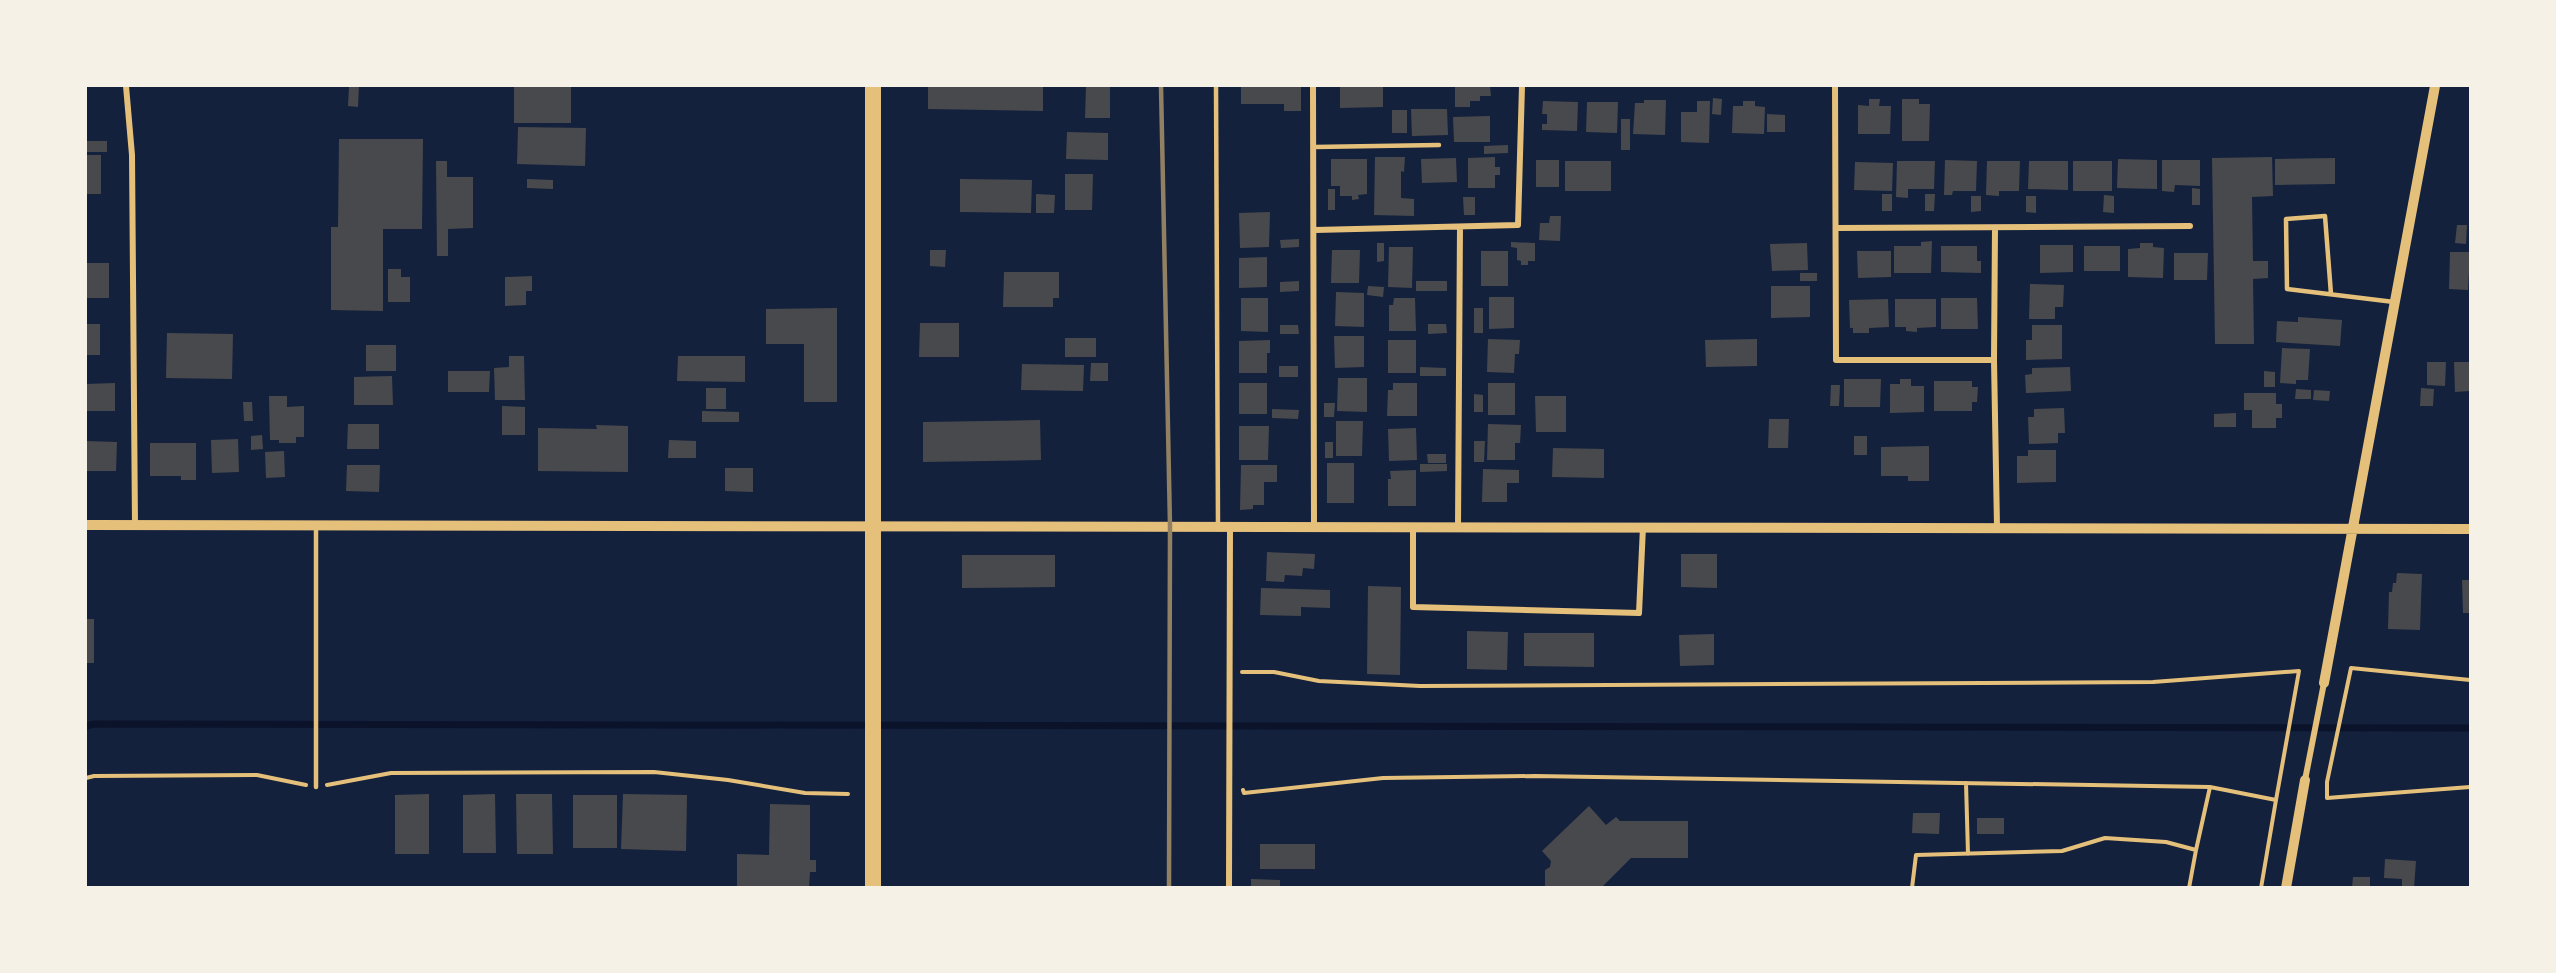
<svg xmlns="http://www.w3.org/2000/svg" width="2556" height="973" font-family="'PT Serif',serif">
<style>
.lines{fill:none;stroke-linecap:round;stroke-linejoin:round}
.stream{stroke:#0b132b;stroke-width:7}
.building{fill:#48494c}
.path{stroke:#e5c07b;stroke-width:4}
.service{stroke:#e5c07b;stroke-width:4.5}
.minor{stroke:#e5c07b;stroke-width:6}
.tertiary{stroke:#e5c07b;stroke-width:10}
.trunk{stroke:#e5c07b;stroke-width:16}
.rail{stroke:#918062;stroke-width:4.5}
</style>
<rect width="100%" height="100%" fill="#14213d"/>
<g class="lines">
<!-- stream -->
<path class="stream" d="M86,726L94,724L2470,728"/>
</g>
<!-- building -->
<path class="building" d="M349,86H359L358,107L348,106Z
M514,86H571V123H514Z
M928,86H1043V111L928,109Z
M1086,86H1110V118H1085Z
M1241,86H1301V111H1284V104H1241Z
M1340,86H1383V107L1340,108Z
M1455,86H1490L1491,96H1480V101H1470V107H1455Z
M1713,98L1722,99L1721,115L1712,114Z
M1869,99H1880L1879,106H1891L1890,134H1858V105L1869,106Z
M1902,99H1919V104H1930L1929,141H1902Z
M1644,100H1666L1665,135L1633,134L1635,103H1644Z
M1543,101L1578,102L1577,131L1542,130V124H1547V114H1542Z
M1697,101H1710L1709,143L1681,142V112H1697Z
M1743,101H1755V106L1765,107L1764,134L1732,133L1733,106H1743Z
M1587,102H1618L1617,133L1586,132Z
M1411,109H1447L1448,135L1412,136Z
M1392,110H1407V133H1392Z
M1767,114L1785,115V132H1767Z
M1490,116V142H1454L1453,117Z
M1621,119H1630V150H1621Z
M518,127L586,128L585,166L517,164Z
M1067,132L1108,133V160L1066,159Z
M339,139H423L422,229H383V311L331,310V227H338Z
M86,141H107V152H86Z
M1508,145V153L1484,154V146Z
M86,155H101V194H86Z
M1375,157H1405L1404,172L1401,171V198L1414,199V216L1374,215Z
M1495,157V167H1500V175H1495V188H1468V158Z
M2272,157L2273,196L2252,197L2253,261H2268V278L2253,279L2254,344H2215L2212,158Z
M1456,158L1457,182L1422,183L1421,159Z
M2335,158V184L2275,185V159Z
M1331,159H1367V194L1358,195L1359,199L1352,200V196H1340V186H1331Z
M2118,159L2157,160V189L2117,188Z
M1536,160H1559V187H1536Z
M1945,160L1977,161L1976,191H1953L1952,195H1944Z
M2162,160H2200V186L2175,185L2174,192L2162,191Z
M436,161H447V177H473V228L448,229V256H437Z
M1565,161H1611V191H1565Z
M1897,161H1935L1934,189H1908V198L1896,197Z
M1987,161H2020L2019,191H1999V196L1986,195Z
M2029,161H2068V190L2028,189Z
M2073,161H2112V191H2073Z
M1855,162L1893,163L1892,191L1854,190Z
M1065,174H1093L1092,210H1065Z
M527,179L553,180V189L527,188Z
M960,179L1032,180L1031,213L960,212Z
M2192,188L2200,189V205H2192Z
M1328,189H1335V210H1328Z
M1036,194L1055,195L1054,213H1036Z
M1882,194H1892V211H1882Z
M1925,194H1935L1934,211H1925Z
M2104,195L2114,196V213L2103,212Z
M1971,196H1981V211L1971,212Z
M2026,196H2036V213L2026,212Z
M1463,197H1475V215H1464Z
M1270,212L1269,247L1240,248L1239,213Z
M1550,216H1561L1560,241L1539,240L1540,223H1549Z
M2457,225H2467L2466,244L2455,243Z
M1299,239V247L1281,248L1280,240Z
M1932,241L1931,273H1894V246H1921V242Z
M1511,242L1535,243V261H1528V265H1521V261L1517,260V248L1511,247Z
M1377,243H1384V261L1377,262Z
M1807,243L1808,270L1772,271L1770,244Z
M2140,243H2153V247L2164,248L2163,278L2128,277V249L2140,248Z
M2040,245H2073V272L2040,273Z
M1941,246H1977V261H1981V273L1941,272Z
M2084,246H2120V271H2084Z
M1389,247H1413L1412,288L1388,287Z
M930,250H946L945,267L930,266Z
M1332,250H1360L1359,283H1331Z
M1481,251H1508V286H1481Z
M1857,251H1891V277L1858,278Z
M2450,252H2470L2468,290L2449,289Z
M2174,253H2208L2207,280H2174Z
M1267,257V287L1239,288V258Z
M86,263H109V298H86Z
M388,269H401V277H410V302H388Z
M1004,272H1059V298H1053V307H1003Z
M1800,273H1817V281H1800Z
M532,276V291H526V305L505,306V277Z
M1299,281V291L1280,292V282Z
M1416,281H1447V291H1416Z
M2030,284L2064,285L2063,307H2055V319H2029Z
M1368,286L1384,287L1383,297L1367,295Z
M1771,286H1810V317L1771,318Z
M1336,292L1364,293V327L1335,326Z
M1489,297H1514V328L1489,329Z
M1241,298H1268V332L1241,331Z
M1394,298H1415L1416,331H1389V305H1393Z
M1941,298H1977L1978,329H1941Z
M1888,299L1889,327L1869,328V333H1853V328H1850L1849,300Z
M1895,299H1936V327L1917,328V332L1906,331V327H1895Z
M837,308V402H804V344H766V309Z
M1474,308H1483V333H1474Z
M2298,317L2342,320L2340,346L2276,342L2277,321L2298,322Z
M920,323H959V357H919Z
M86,324H100V355H86Z
M1428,324H1446L1447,333L1428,334Z
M1280,325H1298L1299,334H1280Z
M2032,325H2062V359L2026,360V340H2032Z
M167,333L233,334L232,379L166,378Z
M1334,336H1364V367L1335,368Z
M1065,338H1096V357H1065Z
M1488,339L1520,340L1519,354H1515L1514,373L1487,372Z
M1757,339V366L1706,367L1705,340Z
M1270,340V353H1267V373H1239V341Z
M1388,340H1416V373H1388Z
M366,345H396V371H366Z
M2282,348L2310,349L2308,380H2296V384L2280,383Z
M509,356H524L525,400H495L494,368L509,367Z
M678,356H745V382L677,381Z
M2427,362H2446L2445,386L2427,385Z
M2454,362H2470V391L2455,392Z
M1091,363H1108V381H1090Z
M1022,364L1084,365L1083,391L1021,390Z
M1279,366H1298V377H1279Z
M1420,367L1446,368V376H1420Z
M2070,367L2071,391L2026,393L2025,375L2032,374V368Z
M448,371H490L489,392H448Z
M2264,371L2275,372V387H2264Z
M392,376L393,405H354V377Z
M1338,378H1367V412L1337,411Z
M1844,379H1881L1880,407H1844Z
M1900,379H1911V386H1924V412L1890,413V384H1900Z
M1934,381H1972V387H1978L1977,402H1972V411H1934Z
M115,383V411H86V384Z
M1239,383H1267V414H1239Z
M1393,383H1417V416H1387L1388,390H1393Z
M1488,383H1515V415H1488Z
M1831,385H1840L1839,406H1830Z
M706,388H726V409H706Z
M2421,388L2434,389L2433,406H2420Z
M2296,389L2311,390V399H2295Z
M2314,390L2330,391L2329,401L2313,400Z
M2244,393H2276V404H2282V418H2276V428H2252V410H2244Z
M1474,394L1483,395V412H1474Z
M269,396H287V407L304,406V437H296V443H279V440H270Z
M1535,396H1566V432H1536Z
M243,402H252L253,421H244Z
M1324,403H1335L1334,417H1324Z
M502,406L525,407V435H502Z
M2064,408L2065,433H2058V443L2029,444L2028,417H2034V409Z
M1272,409L1299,410L1298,419L1272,418Z
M702,411L739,412V422H702Z
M2236,413V427H2214V414Z
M1769,419H1789L1788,448H1768Z
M1040,420L1041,460L923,462V422Z
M1336,421H1363L1362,456H1336Z
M348,424H379V449H347Z
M1488,424L1521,425L1520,443H1515V460H1487Z
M596,425L628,426V472L538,471V428L597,429Z
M1239,426H1269L1268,460H1239Z
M1416,428L1417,460L1389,461L1388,429Z
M262,435L263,449L251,450V436Z
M1854,436H1867V455H1854Z
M238,439L239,472L212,473L211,440Z
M669,440L696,441V458H668Z
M86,441L117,442L116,471H86Z
M1474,441H1485L1484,462H1474Z
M1325,442H1333V458H1325Z
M150,443H196V480H181V476H150Z
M1929,446V481H1908V476H1881V447Z
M1553,448L1604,449V478L1552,477Z
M2028,450H2056V482L2017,483V456H2028Z
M284,451L285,477L266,478L265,452Z
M1427,454H1446V463H1428Z
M1327,463H1354V503H1327Z
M1420,464H1447V471L1420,472Z
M347,465H380L379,492L346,491Z
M1241,465H1277V482H1264V505H1253V509L1240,510Z
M725,468H753V492L725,491Z
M1483,469L1519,470V483H1507V502H1482Z
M1416,470V506H1388V479H1391L1390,471Z
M1267,552L1315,554L1314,569L1303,568L1302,576L1285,575L1284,582L1266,581Z
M1681,554H1717V588L1681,587Z
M962,555H1055V587L962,588Z
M2397,573L2422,574L2420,630L2388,629L2389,592H2392L2393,583H2396Z
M2462,580H2470V613H2463Z
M1368,586L1401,587L1400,675L1367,674Z
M1261,588L1330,590V608L1301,607V616L1260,615Z
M86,619H94V663H86Z
M1467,631L1508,632L1507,670L1467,669Z
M1524,633H1594V667L1524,666Z
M1714,634V665L1680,666L1679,635Z
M429,794V854H395V795Z
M495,794L496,853H463V795Z
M516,794H552L553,854H517Z
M623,794L687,795L686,851L621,849Z
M573,795H617V848H573Z
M770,804L810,805V860H816V872H810L809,888H737V854L769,855Z
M1589,806L1606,825L1616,817L1620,821H1688V858H1631L1601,888H1545V870L1550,867L1551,861L1542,851Z
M1913,813H1940L1939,834L1912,833Z
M1977,818H2004V834H1977Z
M1260,844H1315V869H1260Z
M2385,859L2416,861L2414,888H2402V879L2384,878Z
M2353,877H2370V888H2352Z
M1251,879L1280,880V888H1251Z"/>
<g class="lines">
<!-- path -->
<path class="path" d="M1242,672H1274L1319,681L1420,686L2153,682L2299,671L2276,800L2210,787L2196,850
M2470,680L2351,668L2327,782V798L2470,787
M86,778L94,776L257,775L306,785
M1966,783L1968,854
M327,785L391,773L654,772L728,780L805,793L848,794
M1243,790L1244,793L1383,778L1535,776L2210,787
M1912,888L1916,855L2062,851L2105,838L2166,842L2196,850L2189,888
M2261,888L2276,800"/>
<!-- service -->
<path class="service" d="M1216,86L1218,527
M1314,147L1439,145
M2331,294L2325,216L2286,219L2287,289L2394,302
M316,526V787"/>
<!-- minor -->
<path class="minor" d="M126,86L132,155L135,525
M1313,86L1314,528
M1835,86L1836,360H1994
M1836,228L2190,226
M1995,228L1994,360L1997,527
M1315,230L1518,225L1522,86
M1458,526L1460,227
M1413,527V607L1639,613L1643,527
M2305,780L2324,683
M1229,888L1230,528"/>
<!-- tertiary -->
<path class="tertiary" d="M86,525L2470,529
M2324,683L2435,86
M2286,888L2305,780"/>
<!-- trunk -->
<path class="trunk" d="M873,86V888"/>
<!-- rail -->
<path class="rail" d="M1161,86L1170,526L1169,888"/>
</g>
<!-- border -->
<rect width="2556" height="973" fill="none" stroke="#f6f1e7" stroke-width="174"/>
</svg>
